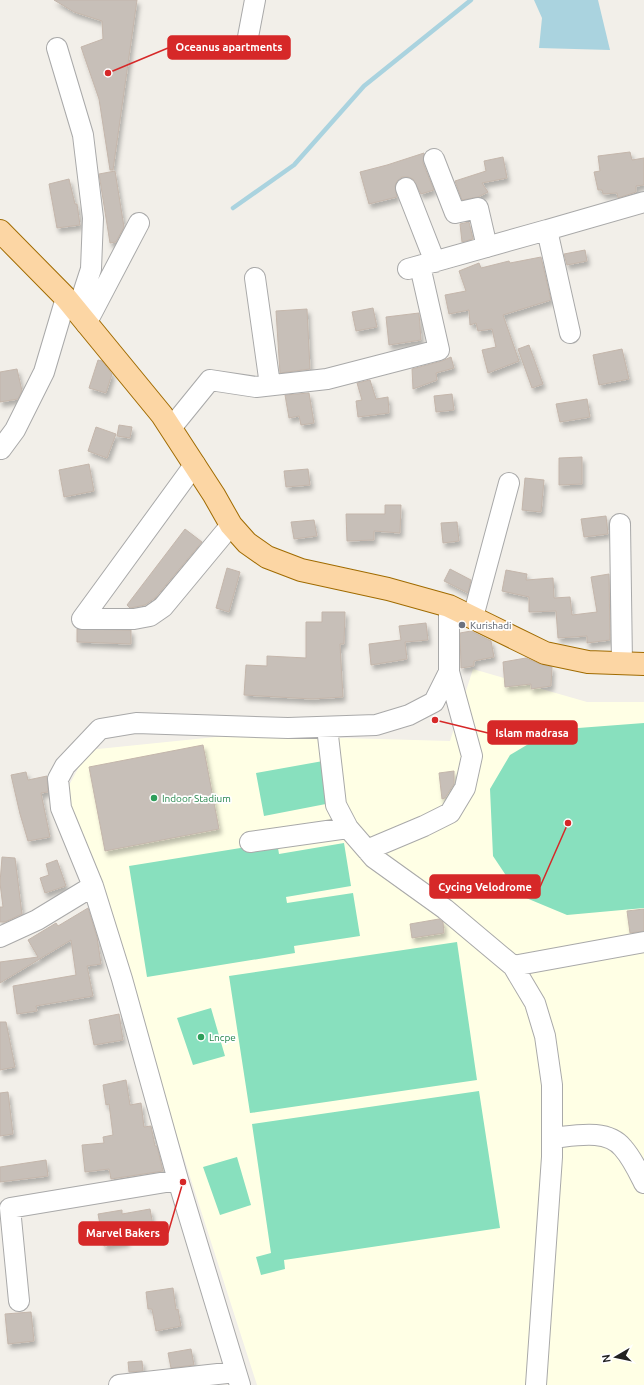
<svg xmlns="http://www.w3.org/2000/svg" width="644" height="1385" font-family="Ubuntu,sans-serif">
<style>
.education{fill:#ffffe5}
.pitch{fill:#88e0be}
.water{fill:#aad3df}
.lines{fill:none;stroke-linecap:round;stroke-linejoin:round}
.stream{stroke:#aad3df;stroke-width:4.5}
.building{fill:#c7bfb8;stroke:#c4b6ab;filter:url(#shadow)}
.minor-casing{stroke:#a9a9a9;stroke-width:22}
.major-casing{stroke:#a06b00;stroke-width:24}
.minor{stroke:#fff;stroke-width:20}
.major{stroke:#fcd6a4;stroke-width:22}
.worship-dot{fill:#6b7280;stroke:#fff;stroke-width:1.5}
.leisure-dot{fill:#2e9e5b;stroke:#fff;stroke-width:1.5}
.labels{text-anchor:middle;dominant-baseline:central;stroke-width:3.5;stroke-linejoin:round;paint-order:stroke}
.worship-label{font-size:10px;fill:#5b616d;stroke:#fff;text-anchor:start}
.leisure-label{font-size:10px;fill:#27864d;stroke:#fff;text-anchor:start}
.leader{fill:none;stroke:#d62828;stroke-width:1.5}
.callout-dot{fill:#d62828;stroke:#fff;stroke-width:1.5}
.callout{fill:#d62828;stroke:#d62828;stroke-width:1.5}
.callout-label{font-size:11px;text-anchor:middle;font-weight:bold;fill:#fff}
</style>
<defs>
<filter id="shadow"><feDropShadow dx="2.5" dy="4.5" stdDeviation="2" flood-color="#0004"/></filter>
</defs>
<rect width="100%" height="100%" fill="#f2efe9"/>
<!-- education -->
<path class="education" d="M473,669L587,702H644V1385H257L66,791L88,750L235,735L450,741Z"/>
<!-- pitch -->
<path class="pitch" d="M644,723V908L567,915L519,895L493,856L490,789L510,755L552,730Z
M323,761L331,803L264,816L256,773Z
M277,842L279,854L344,843L351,886L286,897L287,903L353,893L360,936L294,946L295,953L147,977L129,866Z
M457,942L477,1080L250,1113L229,976Z
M211,1008L225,1056L193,1065L177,1018Z
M479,1091L500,1228L284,1260L285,1269L261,1275L256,1257L271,1253L252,1124Z
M237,1157L251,1205L220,1215L203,1167Z"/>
<!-- water -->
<path class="water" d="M534,0H598L610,50L539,48L542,18Z"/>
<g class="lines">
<!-- stream -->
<path class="stream" d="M233,208L294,165L364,86L471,0"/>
</g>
<!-- building -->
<path class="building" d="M54,0H137L113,170H110L99,99L81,47L103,39L102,21L74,12Z
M630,152L632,160L644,158V185L636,186V192L618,198L617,193L603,194L602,190H598L594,172L600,171L598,156Z
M424,153L423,163L434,190L421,194L413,179L408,177H402L397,181L395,186L397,197L369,204L360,172L387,165Z
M503,157L507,178L482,183L488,192L478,197L462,200L455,181L486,171L484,161Z
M115,171L124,227L116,242L110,243L99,174Z
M69,179L75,204H77L80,225L57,228L49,184Z
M469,222L473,239L462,242L460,224Z
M585,250L587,261L567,265L564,254Z
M541,257L551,300L503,315L519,361L488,373L482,350L496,347L492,329L478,331L476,323L470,325L469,310L449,314L445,295L466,291L459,271L479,263L481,268L509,261L510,263Z
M373,308L377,327L356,331L352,312Z
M307,309L310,369L280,373L276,311Z
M419,313L421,340L389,345L386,317Z
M529,345L543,384L532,388L518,349Z
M622,349L629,379L599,385L593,355Z
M451,357L454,368L436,373L437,380L413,389L412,369L442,361Z
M98,360L102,361L112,374L106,393L89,388Z
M17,369L22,391L18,399L0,402V372Z
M370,380L376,399L388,397L389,413L358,417L356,401L362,400L357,383Z
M309,393L314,423L301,425L299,416L289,418L285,395Z
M452,394L454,410L436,412L434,396Z
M587,399L590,417L560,422L556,404Z
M119,425L132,427L130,438L117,436Z
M96,427L116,434L107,458L88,451Z
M582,457V484L559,485V458Z
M89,464L94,491L64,497L59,470Z
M308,469L310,485L286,487L284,471Z
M525,478L544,480L541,512L522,510Z
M385,505H401L400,533L374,531V540L347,541L346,514H385Z
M606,516L608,534L584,537L581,519Z
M314,520L317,536L294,539L291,522Z
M457,522L459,541L443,543L441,523Z
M185,529L202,542L155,598L145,605L130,608L127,605Z
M227,568L240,572L229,612L216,608Z
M450,569L471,580L468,593L444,581Z
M506,570L527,574L526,580L553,578L554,598L570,597L572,615L597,612L591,577L609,574L610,640L587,643V636L558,638L556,611L529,612V597L502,591Z
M322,612H345L344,644H340L343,697L312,699L244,695L246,665L267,666V656L306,658V622H322Z
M426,623L428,640L405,642L407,659L371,665L369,644L401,640L399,626Z
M77,629L131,630V644L77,642Z
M471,631L491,641L494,657L474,661V666L461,668L460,633Z
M526,658L540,664L552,667L551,686L531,689V684L505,687L503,662Z
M203,745L219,829L105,851L89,767Z
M454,771V784L445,798L442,799L439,773Z
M26,772L28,780L47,776L48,792L41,793L50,837L28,841L20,814L11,775Z
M2,857L15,858L22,914L5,922H0V907H3L0,883Z
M57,860L66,886L45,893L40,878L49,875L46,864Z
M88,908L97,937L101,964L87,966L93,996L36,1006L37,1011L17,1014L13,986L76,975L71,940L0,983V962L38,957L28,940L56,923L58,926Z
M644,909V931L630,933L627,911Z
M439,919L443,922L444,933L412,938L410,924Z
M119,1014L123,1040L94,1045L89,1020Z
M0,1022H6L15,1067L0,1070Z
M126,1080L130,1105L141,1103L144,1127L151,1126L155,1146H157L163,1171L111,1179L109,1169L85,1172L82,1145L104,1143L103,1137L113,1135L109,1104L106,1105L103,1085Z
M8,1092L13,1134L0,1136V1093Z
M46,1160L48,1176L0,1182V1167Z
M150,1209L154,1231L126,1237L127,1242L104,1246L98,1214L122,1210V1214Z
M173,1288L176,1310L178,1309L181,1326L156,1331L152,1309H148L146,1292Z
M31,1312L34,1341L8,1344L5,1314Z
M191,1349L194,1365L171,1368L168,1353Z
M142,1361L143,1371L129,1372L128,1362Z"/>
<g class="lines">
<!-- minor casing -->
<g class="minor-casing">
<path id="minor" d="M248,37L255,0
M57,48L83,135L93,218L91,269L77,312
M434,159L455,213L478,208L487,247
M406,188L435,262
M408,269L547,230
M255,278L270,385
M86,324L139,223
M570,333L547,230L644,202
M171,428L210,380L256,387L327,379L439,350L420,266
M1,449L15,430L44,372L66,298
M620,524L622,664
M473,617L509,483
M82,619L195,464
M82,619H134L150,616L163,607L231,525
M327,727L336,805L348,828L374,858L445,909L513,966L535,1003L545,1036L552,1085V1157L536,1385
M250,842L348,828
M367,850L424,826L450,813L465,788L472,756L449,672
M0,937L37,920L93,886
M513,966L644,942
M552,1138C574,1136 607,1128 623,1148C632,1158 638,1171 644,1183
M19,1301L10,1208L178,1180
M119,1385L236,1372
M240,1385L178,1180L122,979L93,886L61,808L58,779L65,766L100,729L136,723L288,728L376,725L409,715L434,702L449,672V606"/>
</g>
<!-- major casing -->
<g class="major-casing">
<path id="major" d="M0,231L66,298L162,415L214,495L231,525L247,543L267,557L301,570L388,589L449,606L545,653L588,662L644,664"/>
</g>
<!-- minor -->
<use href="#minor" class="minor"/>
<!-- major -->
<use href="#major" class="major"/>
</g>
<!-- markers -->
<circle class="worship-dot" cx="462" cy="625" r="4"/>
<g class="leisure-dot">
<circle cx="154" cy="798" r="4"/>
<circle cx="201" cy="1037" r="4"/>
</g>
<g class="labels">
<!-- worship labels -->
<g class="worship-label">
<text x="470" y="625">Kurishadi</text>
</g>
<!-- leisure labels -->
<g class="leisure-label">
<text x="162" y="798">Indoor Stadium</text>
<text x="209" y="1037">Lncpe</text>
</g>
</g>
<!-- callouts -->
<path class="leader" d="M108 73L168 48M435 720L488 733M568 823L540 887M183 1182L168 1233"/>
<g class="callout-dot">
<circle cx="108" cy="73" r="4"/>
<circle cx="435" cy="720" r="4"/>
<circle cx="568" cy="823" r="4"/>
<circle cx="183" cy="1182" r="4"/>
</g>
<g class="callout">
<rect x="168" y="36" width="122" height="23" rx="4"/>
<rect x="488" y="721" width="89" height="23" rx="4"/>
<rect x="430" y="875" width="110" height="23" rx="4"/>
<rect x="79" y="1222" width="89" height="23" rx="4"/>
</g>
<g class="callout-label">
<text x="229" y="51">Oceanus apartments</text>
<text x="532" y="737">Islam madrasa</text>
<text x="485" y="891">Cycing Velodrome</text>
<text x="123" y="1237">Marvel Bakers</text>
</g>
<!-- north arrow -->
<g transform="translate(616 1357) rotate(261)" stroke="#ffffff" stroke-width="3" paint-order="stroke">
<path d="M0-3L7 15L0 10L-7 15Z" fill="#222222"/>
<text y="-6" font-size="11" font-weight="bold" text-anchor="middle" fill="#222222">N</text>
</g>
</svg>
